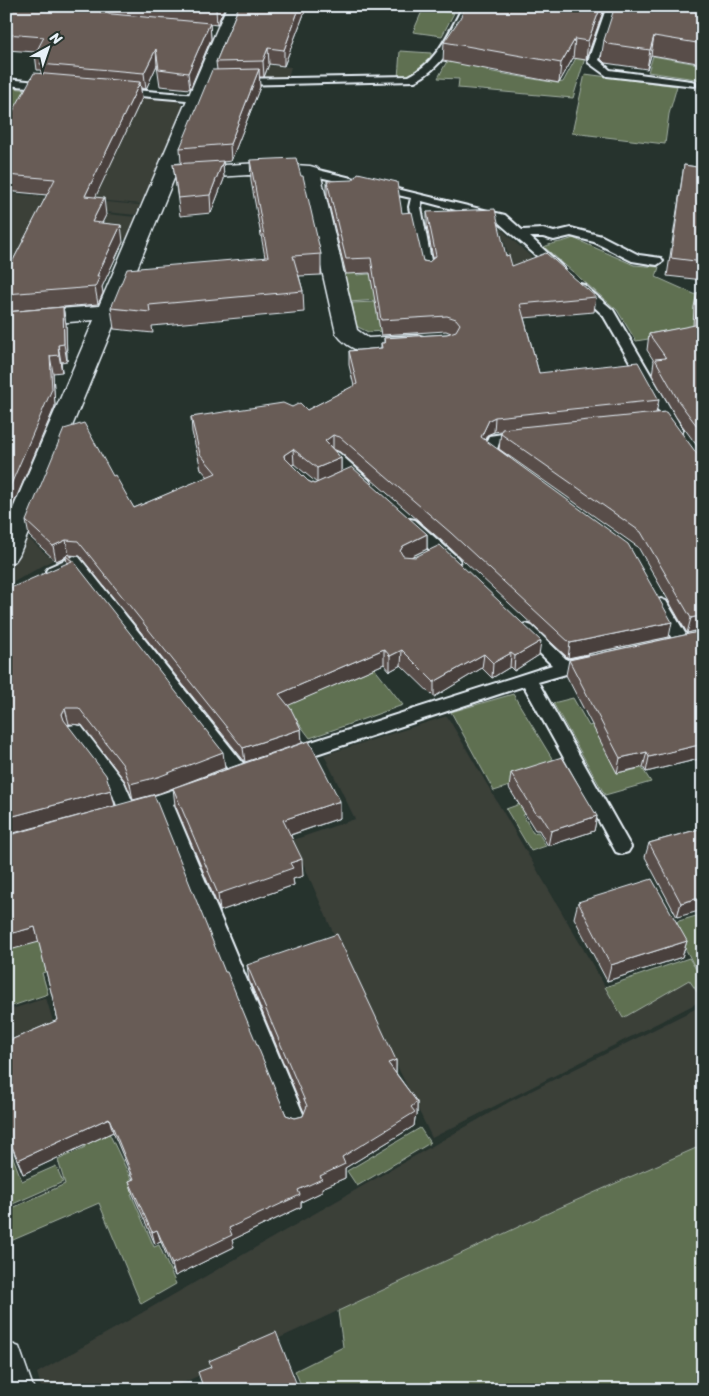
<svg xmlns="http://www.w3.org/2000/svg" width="709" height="1396" font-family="Sriracha,sans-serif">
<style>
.built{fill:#3a3f39}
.green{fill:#5e6f51;stroke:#a3b0a4}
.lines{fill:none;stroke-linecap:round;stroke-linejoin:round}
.lane-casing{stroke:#e8f1f8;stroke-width:4}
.street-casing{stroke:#e8f1f8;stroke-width:3}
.lane{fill:#26332d;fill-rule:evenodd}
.street{fill:#26332d;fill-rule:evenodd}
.wall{fill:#594e4a;stroke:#e8f1f8;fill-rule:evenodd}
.shaded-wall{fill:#48403c;stroke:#e8f1f8}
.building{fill:#675b56;stroke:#e8f1f8}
</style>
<rect width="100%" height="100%" fill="#26332d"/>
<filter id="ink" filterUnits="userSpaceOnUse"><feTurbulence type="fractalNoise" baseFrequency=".02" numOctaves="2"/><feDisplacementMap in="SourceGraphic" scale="10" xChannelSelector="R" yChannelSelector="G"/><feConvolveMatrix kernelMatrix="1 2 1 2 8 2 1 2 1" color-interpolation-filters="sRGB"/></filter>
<g filter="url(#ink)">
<!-- built -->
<path class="built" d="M225,62L291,67L288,78H219Z
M33,90L176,100L185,107L141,204L6,192V140Z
M6,193L140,205L136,215L42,206L6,276Z
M108,214L136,217L126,239L96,236Z
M500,228L541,266L514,275Z
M27,537L53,560L12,583L7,579Z
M447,716L623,1017L689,979L703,1000L432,1138L339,946L293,840L355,819L324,755Z
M46,998L55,1028L15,1041L6,1011Z
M703,1005V1145L559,1208L168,1390H42L37,1373L509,1102Z"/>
<!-- green -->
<path class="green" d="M423,9L454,13L442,36L413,32Z
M462,33L492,58L487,71L557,83L563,82L577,56L585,58L573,98L458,88L459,79L438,78Z
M400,51L431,53V59L424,71L398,78Z
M653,56L703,65V80L648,72Z
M585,74L677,86L669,114L665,144L572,133Z
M11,88L33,90L6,140V96Z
M573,238L634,265L659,267L656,277L703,298V330L636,341L617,310L544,247C554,242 562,243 573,238Z
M352,250L357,275L383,273L420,297L349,302L339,251Z
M375,302L378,320H382L384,331L368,332L356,326L352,303Z
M290,561L403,705L310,738L228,630Z
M513,694L559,770L494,791L451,712Z
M573,698L589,726L596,724L625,772L642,768L651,782L605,795L553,703Z
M520,804L526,814L523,815L533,833L538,832L546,846L531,851L506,809Z
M703,914V1000L689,980L623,1018L605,987L689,958L696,969L672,923Z
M51,930V970L42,973L48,994L6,1008V947Z
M68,1100L107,1129L137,1191L131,1194L154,1247L159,1245L176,1284L141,1304L99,1203L6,1243V1211L65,1184L58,1160L85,1147Z
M420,1128L430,1143L357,1186L347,1171Z
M6,1139L22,1181L56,1166L63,1182L6,1207Z
M703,1145V1390H303L295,1371L343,1347L338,1311L559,1208Z"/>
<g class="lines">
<!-- lane casing -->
<g class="lane-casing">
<path id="lane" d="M463,6H473C458,35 446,66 415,81L239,85L234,82L239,79L409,76C437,62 449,33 463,6Z
M607,6H617L599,60L610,70L691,81L695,82V86L607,76L589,63L588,61Z
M6,79L49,83L54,86L49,89L6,85Z
M121,89L198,95L204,98L198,101L117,94L115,92Z
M310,168L505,215L522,230L543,229L554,232L571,228L602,236L639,255L661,258L663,261L657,265L632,261L594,242L571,236L554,240L543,237H530L564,268L562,271H554L497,221L422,201L421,207L433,271L427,275L423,274L409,207L411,198L306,174V170Z
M580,284L584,285L613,310L683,430L681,433H671L603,315L574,288Z
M522,431L527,433L529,436L527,439L499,443L497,449L509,459L507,462H497L482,451L489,436Z
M334,451L339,453L369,480L371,483L369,486H359L329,459L327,456L329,453Z
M410,519L415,520L457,557L460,561L457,565H447L405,528L403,524Z
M74,556L79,557L246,767L248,772L246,777L240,779L234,777L72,569L54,576L49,575L46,571L49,567Z
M661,599L666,601L688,638L690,642L688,646H676L653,605L656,601Z
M526,624L532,626L567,660L588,656L594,658L596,662L594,666L538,682L628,842L631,847L628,852L622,854L616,852L524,686L292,762L286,760L284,755L286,750L552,665L520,634L518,630L520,626Z
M75,725L81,726L124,782L133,803L194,783L200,785L203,790L200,795L173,804L306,1121L303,1128L296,1130L289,1128L158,809L127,818L121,816L111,790L67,731L69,726Z"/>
</g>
<!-- street casing -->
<g class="street-casing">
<path id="street" d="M227,6H245L19,555L15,561L6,564V525L94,320L6,327V313L99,306Z
M264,163L310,166L317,168L320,172L357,330L368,338L418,335L426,337L429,342L426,347L363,352C352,349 342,342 336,333L301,177L248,175L186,179L179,177L176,173L179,169L186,167Z
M6,1342L19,1347L34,1390H6Z"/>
</g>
<!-- lane -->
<use href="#lane" class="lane"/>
<!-- street -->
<use href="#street" class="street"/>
</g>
<!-- wall -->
<path class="wall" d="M6,6H225L217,25L210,24L211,39L190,89L160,86L157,65L146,89L141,88L142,98L95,197L106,215L102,223L123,242L102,287L103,293L98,304L6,312V274L47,195L6,191V114L11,115L41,74V70H37L35,54L36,52L6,50Z
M239,6H307L284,66L269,64L264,77H259L260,87L231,161L223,162L224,179L211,213L180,216L173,164L181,163L180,148L217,70L216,62Z
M605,6L586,60L573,58L559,83L443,61L444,42Z
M703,6V64L651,55L647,69L605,63L601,59L604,40Z
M250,160L321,254V275L299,276L303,291L304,312L152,326L153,333L114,329L111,308L265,257L251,181Z
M684,165L703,168V280L667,276Z
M327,181L402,213L423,261L429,262L433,258L427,226V212L506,256L512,266L596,297L594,312L524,318L539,373L659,400L656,413L700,458L703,459V629L687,633L638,547L499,449L501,431L494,432L487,435L485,440L669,637L568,658L450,548L340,452L333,449L341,458V472L427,534V549L411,557L539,655L514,671L510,667L492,678L482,668L434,697L401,665L390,671L384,664L288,705L301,729L302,743L340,818L291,835L303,876L293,879L294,885L220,911L175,805L173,788L160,793L133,800L125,781L82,725L69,724L68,726L115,806L6,835L67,563L66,557L56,561L29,536L26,521L113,476L134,508L208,477L201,469L192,432L191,417L292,407L307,410L354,386L349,365V351L381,348V343H384V338L447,334L451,333L446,331L381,335L370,273L346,274L327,196ZM294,464L317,483L314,484L308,481L292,465ZM69,555L80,556L245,762L284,749L189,782L225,768Z
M697,292L703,299V454L676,417L652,375L654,361L647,350L649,334L693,326L694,307Z
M63,307L66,324L67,361L61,362L62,372L53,373L55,406L6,522V312Z
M703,631V758L646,772L643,767L617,773L566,675L569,660Z
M511,773L597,816L594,831L548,846L539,830H535L509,788Z
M703,828L677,917L645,857L649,843Z
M6,836L225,972L286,1115L295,1118L303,1116L304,1112L249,980L247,965L396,1060V1073L417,1102V1116L415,1118L414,1126L345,1168V1178L322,1188V1192L301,1202V1207L232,1240L234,1247L175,1276L161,1242L155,1244L133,1194L129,1181L133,1180L113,1132L23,1174L6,1134V1042L58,1020L39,942Z
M578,902L687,941L682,957L607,981L574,918Z"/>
<!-- shaded-wall -->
<path class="shaded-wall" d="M97,6H107L109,16L103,17Z
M217,6H225L217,25L216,9Z
M300,6H307L284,66V50Z
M601,6H605L586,60L588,41Z
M210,23L211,39L190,89L188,73Z
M654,36L651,55L647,69L650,50Z
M575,39L573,58L559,83L561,63Z
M268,48L269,64L264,77L263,61Z
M156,49L157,65L146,89L144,73Z
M259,69L260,87L231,161L230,144Z
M140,82L142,98L88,213L85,196Z
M223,161L224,179L211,213L210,195Z
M104,198L106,215L94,239L92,222Z
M121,225L123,242L102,287L103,293L98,304L95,287L97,276Z
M63,307L66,324L67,361L64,344Z
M58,345L61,362L62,372L59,355Z
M50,356L53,373L55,406L6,522V496Z
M495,417L494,432L487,435L480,451L481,437L489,420Z
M333,435V449L325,441Z
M293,449L294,464L285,469L284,455Z
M341,458V472L317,483V468Z
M427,534V549L402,561L400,551L403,546Z
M66,540L69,555L56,561L53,546Z
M703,615V629L687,633L691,618Z
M672,622L669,637L568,658L570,643Z
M541,641L539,655L514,671L515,656Z
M384,649V664L280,709L279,694Z
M402,650L401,665L390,671V656Z
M511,653L510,667L492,678L493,663Z
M484,654L482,668L434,697V682Z
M65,708L69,724L65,730L62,714Z
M301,729L302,743L245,762L243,748Z
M703,744V758L646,772L649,757Z
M223,752L225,768L160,793L133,800L130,784Z
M647,752L643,767L617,773L620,758Z
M111,790L115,806L6,835V818Z
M340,801V818L284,837L283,820Z
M597,816L594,831L548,846L551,831Z
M302,859L303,876L293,879L294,885L220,911L218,894L290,863Z
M703,897V910L677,917L681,903Z
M35,927L39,942L6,951V935Z
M687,941L682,957L607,981L611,965Z
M396,1060V1074L388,1063Z
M417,1102V1116L415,1118L414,1126L345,1168V1178L322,1188V1192L301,1202V1207L232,1240L234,1247L175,1276L172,1264L229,1228L298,1190L320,1176L342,1157Z
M109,1118L113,1132L23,1174L18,1160Z
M157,1230L161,1242L155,1244L152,1232Z"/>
<!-- building -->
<path class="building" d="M6,6H97L101,13L210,23L188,73L159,69L156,49L144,73L40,64L45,55L35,54L44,37L6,34Z
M180,6H217L216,9Z
M239,6H300L284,50L268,48L263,61L216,62Z
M466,6H601L588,41L575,39L561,63L444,42L459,20Z
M615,6H703V44L654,36L650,50L608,44L604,40Z
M259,69L230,144L180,148L212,70Z
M34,73L140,82L85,196L104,198L92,222L121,225L97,276H100L95,287L6,294V274L55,179L6,175V114L11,115Z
M296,158L301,176H303L321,254L293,256L303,291L149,305L150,312L111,308L127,269L268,257L250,160Z
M223,161L210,195L178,198L173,164Z
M684,165L703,168V262L671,258Z
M358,173L397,182L402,213L412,212L423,261L429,262L436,256L427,212L495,209L506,256L509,255L512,266L546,253L596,297L520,304L539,373L638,362L659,400L495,417L489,420L481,437L628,544L672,622L570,643L451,533L340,437L333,435L325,441L341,458L317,468L293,449L284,455V457L308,481L314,484L352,467L427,534L403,546L400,551L403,556L415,557L440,545L541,641L515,656L511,653L493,663L484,654L434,682L402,650L390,656L384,649L279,694L291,709L301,729L243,748L78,541L66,540L53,546L26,521L64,429L84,423L113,476L115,475L134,508L216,473L200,454L191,417L283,403L292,407L300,403L307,410L357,384L349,351L382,348L381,343H385L384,338L447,334L456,331L460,324L456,319L447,316L381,320L371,258L346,259L327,181L353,180Z
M697,292L703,299V434L679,402L655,359L666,358L649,334L695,325Z
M63,307L64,344L58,345L59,355L50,356L52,389L6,496V312Z
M666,412L700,458L703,459V615L691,618L641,532L501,434L502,429Z
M68,554L223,752L158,777L130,784L123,765L79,708H65L62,714L64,720L106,775L111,790L6,818V590L72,561L66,556Z
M703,631V744L649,757L647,752L620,758L569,660Z
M309,741L340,801L283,820L302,859L290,863L293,868L218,894L173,788Z
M562,757L597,816L551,831L541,815H537L511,773Z
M154,795L225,972H227L286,1115L295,1118L303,1116L307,1106L247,965L337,934L396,1060L388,1063L417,1102L411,1107L415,1112L342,1157L345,1164L320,1176L322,1179L298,1190L300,1195L229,1228L232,1235L172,1264L157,1230L152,1232L129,1181L134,1179L109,1118L18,1160L6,1133V1042L58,1020L35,927L6,935V836Z
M703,828V897L681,903L649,843Z
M652,879L687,941L611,965L578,902Z
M276,1332L299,1390H204L198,1372L211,1367L209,1361Z"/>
</g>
<!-- margin -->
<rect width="709" height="1396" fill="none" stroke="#26332d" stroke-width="25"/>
<rect x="12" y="12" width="684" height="1371" fill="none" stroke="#e8f1f8" stroke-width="2" filter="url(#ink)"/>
<!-- north arrow -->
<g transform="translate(48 48) rotate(40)" stroke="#26332d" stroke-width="4" paint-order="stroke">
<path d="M0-4L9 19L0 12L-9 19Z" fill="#e8f1f8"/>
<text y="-8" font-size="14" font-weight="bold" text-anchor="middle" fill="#e8f1f8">N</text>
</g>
</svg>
